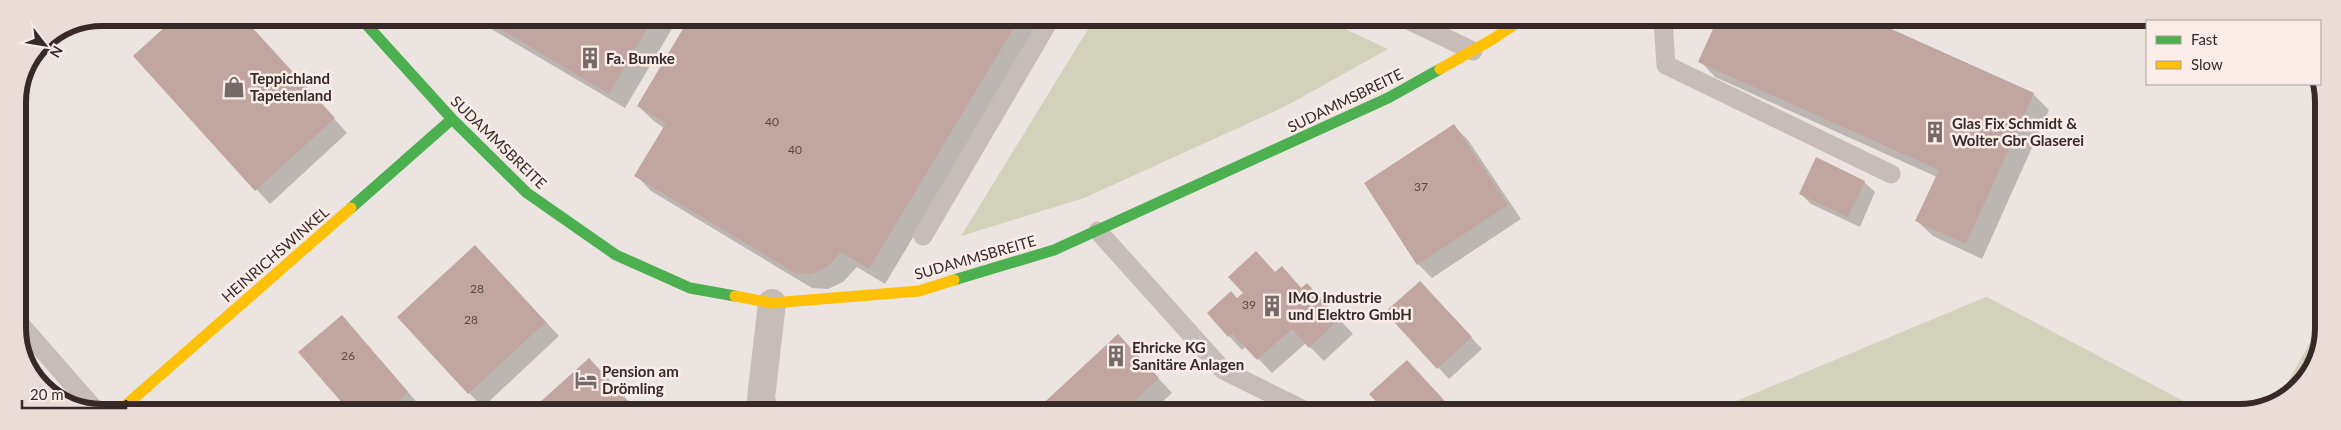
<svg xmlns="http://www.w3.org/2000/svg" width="2341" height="430" font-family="Lato,sans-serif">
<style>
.green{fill:#d2d1ba}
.shadow{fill:#0003}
.building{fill:#c1a5a1}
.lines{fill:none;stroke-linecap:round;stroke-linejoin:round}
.lane{stroke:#c6bdb9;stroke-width:19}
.street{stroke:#c6bdb9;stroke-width:28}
.fast{stroke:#4caf50;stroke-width:11}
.slow{stroke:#ffc107;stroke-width:11}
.labels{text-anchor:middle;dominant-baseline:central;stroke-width:5;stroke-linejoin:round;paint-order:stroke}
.number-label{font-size:12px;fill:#594846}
.poi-label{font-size:15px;font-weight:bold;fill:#362927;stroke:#faede7;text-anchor:start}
.street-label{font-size:15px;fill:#362927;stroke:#faede7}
.rim{fill:none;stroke:#362927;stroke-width:6}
</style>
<rect width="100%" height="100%" fill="#ece4e0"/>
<!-- green -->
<path class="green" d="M1093,21H1328L1388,49L1286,106L1084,198L961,236Z
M1987,297L2204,412H1710L1986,297Z
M2323,319V340L2295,391L2279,398Z"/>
<!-- shadow -->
<path class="shadow" d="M1866,19L2033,94L2049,110L1982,259L1933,236L1917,221L1937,177L1715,77L1700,61L1718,20Z
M1043,21L885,284L857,267L843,282L828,289L812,288L651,191L636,175L664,128L654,121L638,106L689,22Z
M676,22L625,108L481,23Z
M248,23L347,133L270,204L134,56L170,24Z
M1454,126L1468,140L1521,219L1432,278L1418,264Z
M1864,182L1875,192L1860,227L1811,204L1800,193Z
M488,260L559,336L483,407L469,393Z
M1276,273L1296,282L1302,289L1307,284L1353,334L1324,361L1306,343L1272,373L1246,346L1242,350L1229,336L1237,299Z
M1430,293L1482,349L1449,379L1387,312Z
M355,331L421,407L416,412H352Z
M1118,335L1172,393L1151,412H1036Z
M589,359L606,376L638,412H549Z
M26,360L45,380L41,384Z
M1418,372L1454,412H1388L1371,394Z"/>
<!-- building -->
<path class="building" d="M1869,19L2034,93L1966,244L1915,221L1939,170L1698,62L1717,20Z
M1018,21L869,269L841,252L827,267L812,274L795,273L634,176L666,123L637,106L687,22Z
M651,22L609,94L490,23Z
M248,23L335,118L255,191L133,56L168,24Z
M1454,124L1508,205L1417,265L1364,183Z
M1816,157L1865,181L1848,217L1799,194Z
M475,245L546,322L468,394L397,317Z
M1256,251L1275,272L1282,266L1301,288L1307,283L1340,319L1309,348L1292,329L1257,360L1232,333L1228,337L1207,313L1231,291L1237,298L1243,293L1228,277Z
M1420,281L1472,337L1437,369L1385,312Z
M342,315L408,392L386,412H350L298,352Z
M1118,334L1159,378L1122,412H1034Z
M589,358L637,412H547L539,403Z
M1407,360L1455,412H1386L1369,394Z"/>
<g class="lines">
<!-- lane -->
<path class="lane" d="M1408,20L1473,51
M1663,20L1666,65L1891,174
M1098,231L1223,370L1308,412
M923,236L1049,21
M20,324L97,412"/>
<!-- street -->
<path class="street" d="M765,412L761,398L772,303"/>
<!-- fast -->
<path class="fast" d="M365,23L452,119L527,193L616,255L690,288L735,296
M351,208L452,119
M954,280L1054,250L1388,98L1440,69"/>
<!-- slow -->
<path class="slow" d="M1440,69L1493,39L1521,20
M735,296L772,303L919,291L954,280
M118,412L351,208"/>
</g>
<!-- icons -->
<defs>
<g id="building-bare" transform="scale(1.725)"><path d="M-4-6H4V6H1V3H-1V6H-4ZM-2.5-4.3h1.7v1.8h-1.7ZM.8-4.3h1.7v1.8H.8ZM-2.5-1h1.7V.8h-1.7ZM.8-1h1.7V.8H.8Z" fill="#766a68" stroke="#faede7" stroke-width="2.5" paint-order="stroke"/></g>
<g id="shop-bare" transform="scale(1.725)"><path d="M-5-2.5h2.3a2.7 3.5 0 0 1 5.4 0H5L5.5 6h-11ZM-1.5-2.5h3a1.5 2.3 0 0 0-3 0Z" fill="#766a68" stroke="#faede7" stroke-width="2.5" paint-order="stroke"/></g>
<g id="hotel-bare" transform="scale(1.725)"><path d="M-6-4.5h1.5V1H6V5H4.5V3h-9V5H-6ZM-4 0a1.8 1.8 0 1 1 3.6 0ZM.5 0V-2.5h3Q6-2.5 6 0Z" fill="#766a68" stroke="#faede7" stroke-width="2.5" paint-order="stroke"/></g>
</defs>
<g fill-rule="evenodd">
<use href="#building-bare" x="590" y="58"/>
<use href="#shop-bare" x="234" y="87"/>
<use href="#building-bare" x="1935" y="132"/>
<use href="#building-bare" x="1272" y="306"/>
<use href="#building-bare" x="1116" y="356"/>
<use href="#hotel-bare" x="586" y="380"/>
</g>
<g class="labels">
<!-- number labels -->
<g class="number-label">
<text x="772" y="121">40</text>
<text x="795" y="149">40</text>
<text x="1421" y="186">37</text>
<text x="477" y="288">28</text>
<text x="1249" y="304">39</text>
<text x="471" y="319">28</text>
<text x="348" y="355">26</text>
</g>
<!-- poi labels -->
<g class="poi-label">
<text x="606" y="58">Fa. Bumke</text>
<text x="250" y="78">Teppichland<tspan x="250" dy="17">Tapetenland</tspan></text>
<text x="1952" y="123">Glas Fix Schmidt &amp;<tspan x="1952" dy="17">Wolter Gbr Glaserei</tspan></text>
<text x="1288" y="297">IMO Industrie<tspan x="1288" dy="17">und Elektro GmbH</tspan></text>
<text x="1132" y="347">Ehricke KG<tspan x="1132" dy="17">Sanitäre Anlagen</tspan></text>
<text x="602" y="371">Pension am<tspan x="602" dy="17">Drömling</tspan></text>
</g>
<!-- street labels -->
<g class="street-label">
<text transform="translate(1345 100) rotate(-26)">SUDAMMSBREITE</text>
<text transform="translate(499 142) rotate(44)">SUDAMMSBREITE</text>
<text transform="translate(275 254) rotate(-41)">HEINRICHSWINKEL</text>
<text transform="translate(975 257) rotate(-16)">SUDAMMSBREITE</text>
</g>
</g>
<!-- crop -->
<path d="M0 0H2341V430H0ZM102 26H2239A76 76 0 0 1 2315 102V328A76 76 0 0 1 2239 404H102A76 76 0 0 1 26 328V102A76 76 0 0 1 102 26Z" fill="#eaddd8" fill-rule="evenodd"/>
<path class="rim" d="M102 26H2239A76 76 0 0 1 2315 102V328A76 76 0 0 1 2239 404H102A76 76 0 0 1 26 328V102A76 76 0 0 1 102 26Z"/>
<!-- legend -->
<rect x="2146" y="20" width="175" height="65" fill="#faede7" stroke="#ac9f9a"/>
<rect x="2156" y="36" width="25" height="8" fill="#4caf50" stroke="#ac9f9a"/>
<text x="2191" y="45" font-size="15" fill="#362927">Fast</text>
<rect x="2156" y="61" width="25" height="8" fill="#ffc107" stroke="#ac9f9a"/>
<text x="2191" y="70" font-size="15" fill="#362927">Slow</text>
<!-- north arrow -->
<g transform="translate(45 45) rotate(121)" stroke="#faede7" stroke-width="4" paint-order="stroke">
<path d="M0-4L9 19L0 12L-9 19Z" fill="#362927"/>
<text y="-8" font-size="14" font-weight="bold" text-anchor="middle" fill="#362927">N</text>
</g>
<!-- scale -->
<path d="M22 400v8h104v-8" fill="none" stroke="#362927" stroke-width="2.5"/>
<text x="30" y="400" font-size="15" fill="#362927" stroke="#faede7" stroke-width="4" paint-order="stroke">20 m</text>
</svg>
